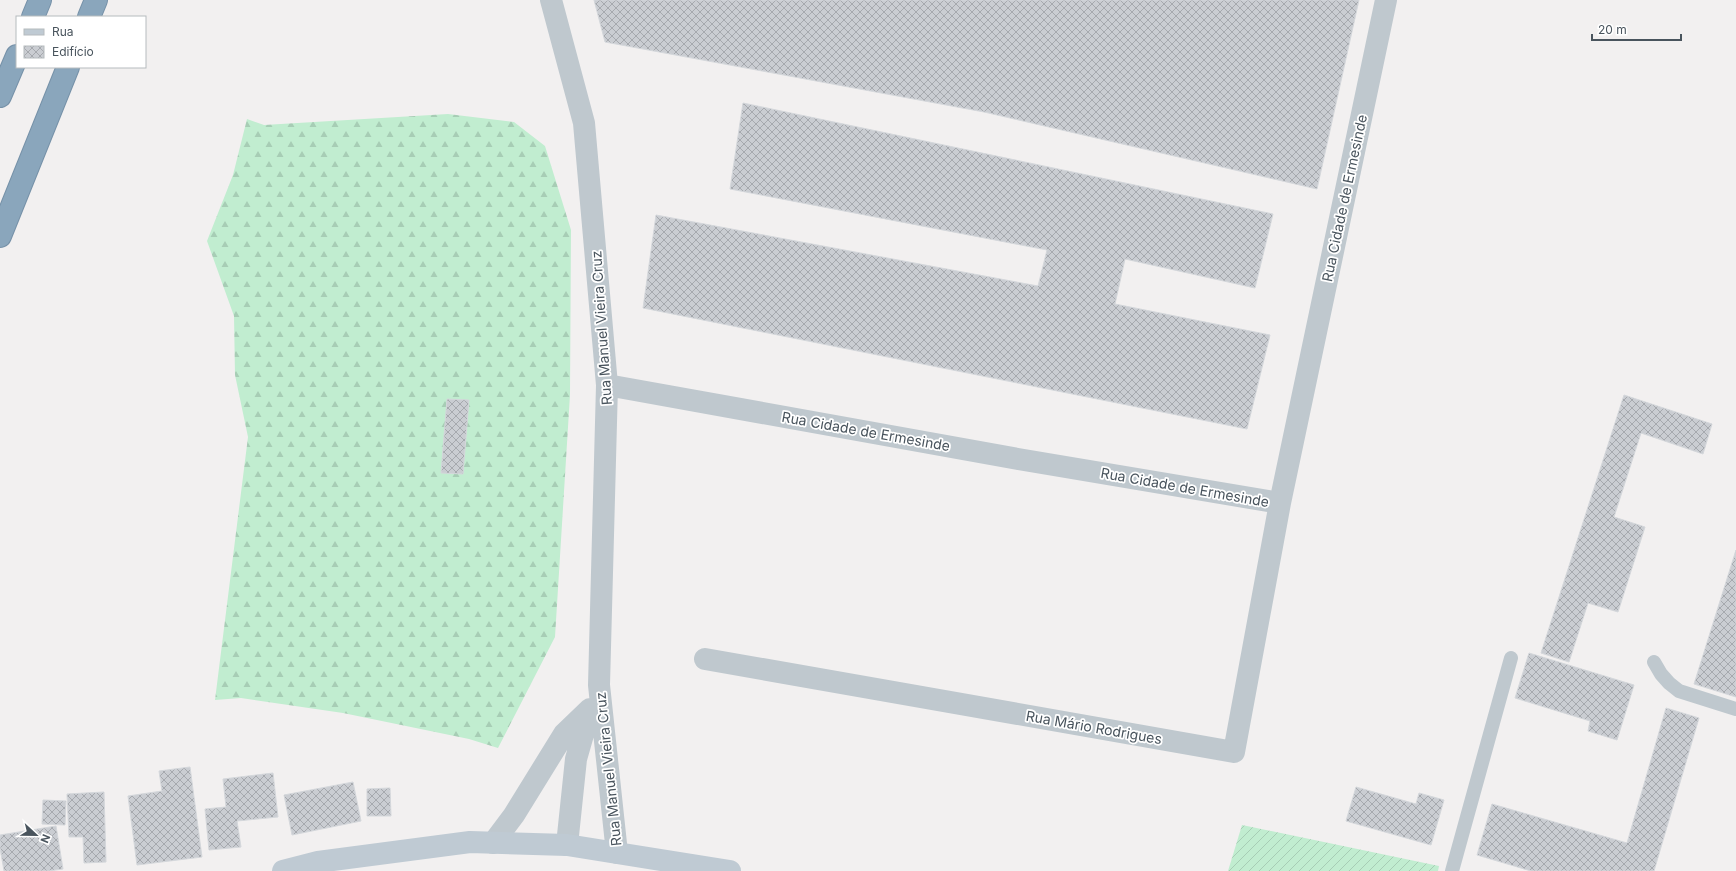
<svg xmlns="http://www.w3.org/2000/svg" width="1736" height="871" font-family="Inter,sans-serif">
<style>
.forest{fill:url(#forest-firs)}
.garden{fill:url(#garden-furrows)}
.building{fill:url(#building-cross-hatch);stroke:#d4d7db}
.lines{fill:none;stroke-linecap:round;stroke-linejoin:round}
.highway-casing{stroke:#7691a8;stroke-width:24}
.lane{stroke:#bfc8ce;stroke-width:14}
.street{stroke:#bfc8ce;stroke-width:22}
.secondary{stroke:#bfcad3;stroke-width:22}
.highway{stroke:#8aa6bc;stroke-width:22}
.labels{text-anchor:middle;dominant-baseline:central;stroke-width:3.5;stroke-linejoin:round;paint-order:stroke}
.street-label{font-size:14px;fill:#49545d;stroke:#fff}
</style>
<defs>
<pattern id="forest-firs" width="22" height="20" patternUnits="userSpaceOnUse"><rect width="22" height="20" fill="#c1edd0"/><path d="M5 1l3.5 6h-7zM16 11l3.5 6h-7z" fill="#a7cdb5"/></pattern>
<pattern id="garden-furrows" width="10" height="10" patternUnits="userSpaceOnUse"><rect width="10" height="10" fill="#c1edd0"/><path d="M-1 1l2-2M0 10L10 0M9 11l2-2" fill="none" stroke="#a7cdb5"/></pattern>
<pattern id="building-cross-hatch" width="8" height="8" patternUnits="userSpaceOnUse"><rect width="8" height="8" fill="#cacdd2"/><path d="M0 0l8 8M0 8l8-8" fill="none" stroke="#a6a9ae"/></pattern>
</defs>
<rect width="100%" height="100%" fill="#f2f0f0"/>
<!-- forest -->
<path class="forest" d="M448,114L514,122L545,146L571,230L570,395L555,637L498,748L469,739L343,713L241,698L215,700L248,437L235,375L234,316L207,241L233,175L247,119L264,125Z"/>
<!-- garden -->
<path class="garden" d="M1242,825L1439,866L1438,871H1228Z"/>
<!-- building -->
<path class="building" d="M594,0H1359L1317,189L984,112L605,42Z
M743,103L1273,214L1255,288L1125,259L1115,304L1270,335L1247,429L643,308L656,215L1038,286L1047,250L730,189Z
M1624,395L1712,424L1703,454L1641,433L1614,517L1645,527L1618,612L1588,603L1569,662L1541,653Z
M447,399L469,400L463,474L441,473Z
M1736,550V697L1694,684Z
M1529,653L1634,685L1617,740L1588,731L1590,721L1515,698Z
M1666,708L1699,718L1654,871H1531L1477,855L1492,804L1627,843Z
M190,767L202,857L137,865L128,796L162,791L159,771Z
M273,773L278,817L237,821L241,847L209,850L205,809L226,807L223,779Z
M353,782L361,821L292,835L284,795Z
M1356,787L1416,804L1419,793L1444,800L1431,845L1346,821Z
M390,788L391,816H367V789Z
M104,792L106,862L84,863L83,837H69L67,794Z
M43,800L66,801L65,825L42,824Z
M56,826L63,869L48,871H4L0,848V835Z"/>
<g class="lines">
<!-- highway casing -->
<g class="highway-casing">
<path id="highway" d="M33,17L40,0
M89,17L96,0
M0,96L17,56
M0,236L68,67"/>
</g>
<!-- lane -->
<path class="lane" d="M1654,662L1661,674L1669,683L1679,691L1736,709
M1452,871L1511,658"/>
<!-- street -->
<path class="street" d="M551,0L584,123L607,385L599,685L617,853
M607,385L1018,459L1280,503
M705,659L1234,752L1280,503L1386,0
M493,843L514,815L564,734L590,709
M567,845L576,759L590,710"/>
<!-- secondary -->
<path class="secondary" d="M283,871L318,862L470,842L567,845L730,871"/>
<!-- highway -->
<use href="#highway" class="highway"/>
</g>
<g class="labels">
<!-- street labels -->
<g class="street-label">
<text transform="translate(1344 198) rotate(-78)">Rua Cidade de Ermesinde</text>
<text transform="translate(601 328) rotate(-94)">Rua Manuel Vieira Cruz</text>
<text transform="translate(866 431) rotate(10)">Rua Cidade de Ermesinde</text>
<text transform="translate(1185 487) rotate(10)">Rua Cidade de Ermesinde</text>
<text transform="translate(1094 727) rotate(10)">Rua Mário Rodrigues</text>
<text transform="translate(608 769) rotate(-96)">Rua Manuel Vieira Cruz</text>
</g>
</g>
<!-- legend -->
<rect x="16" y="16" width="130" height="52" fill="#ffffff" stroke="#b6bbbe"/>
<rect x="24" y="29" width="20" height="6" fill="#bfcad3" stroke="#b6bbbe"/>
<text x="52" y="36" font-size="12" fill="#49545d">Rua</text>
<rect x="24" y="46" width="20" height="12" fill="url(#building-cross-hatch)" stroke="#b6bbbe"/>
<text x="52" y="56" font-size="12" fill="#49545d">Edifício</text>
<!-- north arrow -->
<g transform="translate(36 835) rotate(112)" stroke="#ffffff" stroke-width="3" paint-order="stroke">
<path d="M0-3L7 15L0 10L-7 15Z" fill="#49545d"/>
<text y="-6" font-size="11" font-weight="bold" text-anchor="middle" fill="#49545d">N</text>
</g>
<!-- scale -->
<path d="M1592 34v6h89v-6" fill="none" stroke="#49545d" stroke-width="2"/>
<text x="1598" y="34" font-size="12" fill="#49545d" stroke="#ffffff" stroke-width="3" paint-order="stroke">20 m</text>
</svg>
